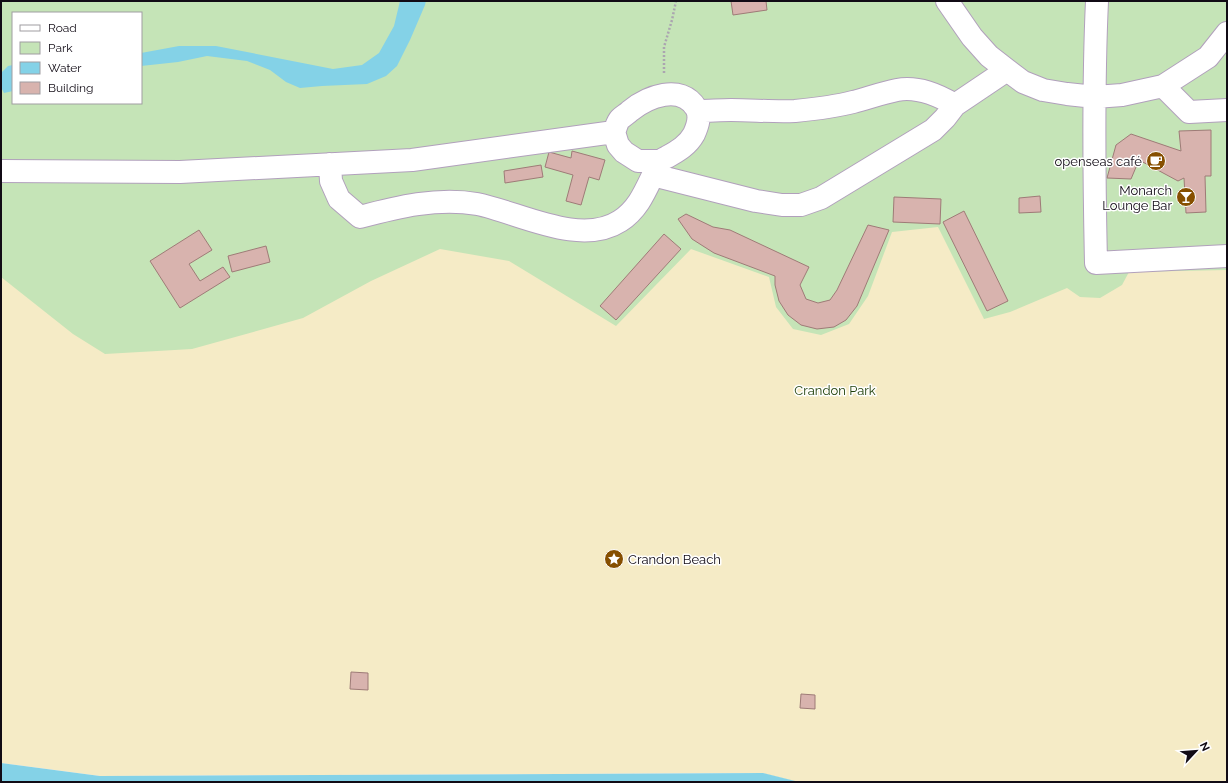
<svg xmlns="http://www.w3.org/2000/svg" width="1228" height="783" font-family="Raleway,sans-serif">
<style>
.green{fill:#c5e4b7;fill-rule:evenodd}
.sand{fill:#f5ebc6}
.water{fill:#84d2e7}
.building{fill:#d8b3ae;stroke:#9e7b77}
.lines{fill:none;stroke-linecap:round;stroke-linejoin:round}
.minor-casing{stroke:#b1a0bc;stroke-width:24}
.path{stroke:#aba5b0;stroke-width:2.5;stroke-dasharray:2 2;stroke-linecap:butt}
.minor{stroke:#fff;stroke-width:22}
.labels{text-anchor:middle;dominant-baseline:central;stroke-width:3;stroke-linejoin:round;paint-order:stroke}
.poi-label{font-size:13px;fill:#110b15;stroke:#fff;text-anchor:end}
.park-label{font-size:13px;fill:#1b3c04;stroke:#fff}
</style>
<rect width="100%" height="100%" fill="#f9f2fe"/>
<!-- green -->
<path class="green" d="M1,1H1227V782H799L763,773L1,763ZM13,13H141V103H13Z"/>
<!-- sand -->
<path class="sand" d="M938,227L984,319L1010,312L1067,288L1080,297L1100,298L1122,285L1129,272L1227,270V782H799L763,773L100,776L1,763V277L73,334L105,354L192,349L303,318L371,281L440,249L509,261L616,326L691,249L769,277L776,307L793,329L821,335L849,324L868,296L892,232Z"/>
<!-- water -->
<path class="water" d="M400,1H426L425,5L410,40L397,66L386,76L367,84L322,86L300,88L286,82L270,70L247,61L207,56L178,62L141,66V53L179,46H216L333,69L362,65L379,53L394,26Z
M13,65V91L4,93L1,87V73L8,66Z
M1,763L100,776L763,773L799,782H1Z"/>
<!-- building -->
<path class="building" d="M731,1H766L767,10L733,15Z
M1211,130V176H1205L1206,212L1186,213L1184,178L1178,181L1139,160L1131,179L1107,178L1116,145L1131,134L1181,151L1179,131Z
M572,151L605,160L599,180L589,177L581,205L566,201L573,175L545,167L549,152L571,158Z
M541,165L543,177L505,183L504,171Z
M1040,196L1041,212L1019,213V198Z
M894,197L941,199L940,224L893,222Z
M964,211L1008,301L987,311L943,222Z
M686,214L713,227L730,230L809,267L800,285L806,299L818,303L830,300L837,290L868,225L889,230L857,306L846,320L834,327L817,329L801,325L788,315L779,301L775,285V276L714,253L692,239L678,219Z
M199,230L212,250L189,264L200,281L223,267L230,277L180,308L150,261Z
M664,234L681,249L616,320L600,306Z
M266,246L270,262L232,272L228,256Z
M351,672L368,673V690L350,689Z
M801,694L815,695V709L800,708Z"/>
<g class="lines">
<!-- minor casing -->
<g class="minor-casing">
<path id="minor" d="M947,1L972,37L989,56L1007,70L1023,82L1043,90L1067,94L1095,97L1122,95L1163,86L1208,57L1227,33
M1097,1C1093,88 1094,175 1096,263L1227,256
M1163,86L1189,112L1227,110
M698,111C709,111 720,110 731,110C753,110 774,112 795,111C815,109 834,107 853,102C868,98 882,93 897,90C918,86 938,95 955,105L1007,70
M330,164L331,181L339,199L360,217C397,207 438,197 477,204C518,212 580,247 620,221C637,210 644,194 653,175C655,171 657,165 659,162C661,160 665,158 667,157C678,151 688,145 694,134C698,125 701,116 696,108C681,83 647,97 630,111C627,114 623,116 620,119C617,122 616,128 614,132L618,145L624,152L638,161H660
M1,171L180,172L412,160L614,132
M653,175L756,201L782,205H801L821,198L933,130L945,118L955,105"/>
</g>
<!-- path -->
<path class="path" d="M664,73V47L672,20L676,1"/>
<!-- minor -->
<use href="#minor" class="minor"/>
</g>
<!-- icons -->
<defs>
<g id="cafe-disc" transform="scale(1)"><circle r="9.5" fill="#864f00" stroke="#fff"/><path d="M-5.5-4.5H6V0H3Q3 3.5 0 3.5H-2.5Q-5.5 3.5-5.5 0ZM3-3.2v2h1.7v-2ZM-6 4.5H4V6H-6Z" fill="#fff"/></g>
<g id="bar-disc" transform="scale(1)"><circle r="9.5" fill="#864f00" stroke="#fff"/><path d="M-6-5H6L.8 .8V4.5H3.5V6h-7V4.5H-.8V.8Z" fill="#fff"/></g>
<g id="sight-disc" transform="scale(1)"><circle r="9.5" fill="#864f00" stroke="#fff"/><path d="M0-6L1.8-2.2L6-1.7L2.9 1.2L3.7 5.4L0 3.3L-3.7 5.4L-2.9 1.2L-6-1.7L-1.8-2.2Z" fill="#fff"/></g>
</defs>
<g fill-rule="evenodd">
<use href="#cafe-disc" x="1156" y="161"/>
<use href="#bar-disc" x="1186" y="197"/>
<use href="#sight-disc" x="614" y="559"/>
</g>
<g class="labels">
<!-- poi labels -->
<g class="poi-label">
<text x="1142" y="161">openseas café</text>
<text x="1172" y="190">Monarch<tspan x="1172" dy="15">Lounge Bar</tspan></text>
<text x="628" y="559" text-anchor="start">Crandon Beach</text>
</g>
<!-- park labels -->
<g class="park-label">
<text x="835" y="390">Crandon Park</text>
</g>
</g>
<!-- border -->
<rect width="1228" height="783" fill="none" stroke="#110b15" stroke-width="4"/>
<!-- legend -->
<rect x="12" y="12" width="130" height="92" fill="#ffffff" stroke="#a09da1"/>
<rect x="20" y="25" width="20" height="6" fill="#ffffff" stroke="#a09da1"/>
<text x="48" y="32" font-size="12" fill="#110b15">Road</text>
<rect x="20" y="42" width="20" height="12" fill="#c5e4b7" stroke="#a09da1"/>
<text x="48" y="52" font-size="12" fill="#110b15">Park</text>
<rect x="20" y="62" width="20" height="12" fill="#84d2e7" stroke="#a09da1"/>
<text x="48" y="72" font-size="12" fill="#110b15">Water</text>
<rect x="20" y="82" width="20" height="12" fill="#d8b3ae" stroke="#a09da1"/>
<text x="48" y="92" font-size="12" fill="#110b15">Building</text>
<!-- north arrow -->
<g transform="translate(1196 751) rotate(64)" stroke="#ffffff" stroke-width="3" paint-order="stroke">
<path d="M0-3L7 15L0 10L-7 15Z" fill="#110b15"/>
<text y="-6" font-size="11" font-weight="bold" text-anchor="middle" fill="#110b15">N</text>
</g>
</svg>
